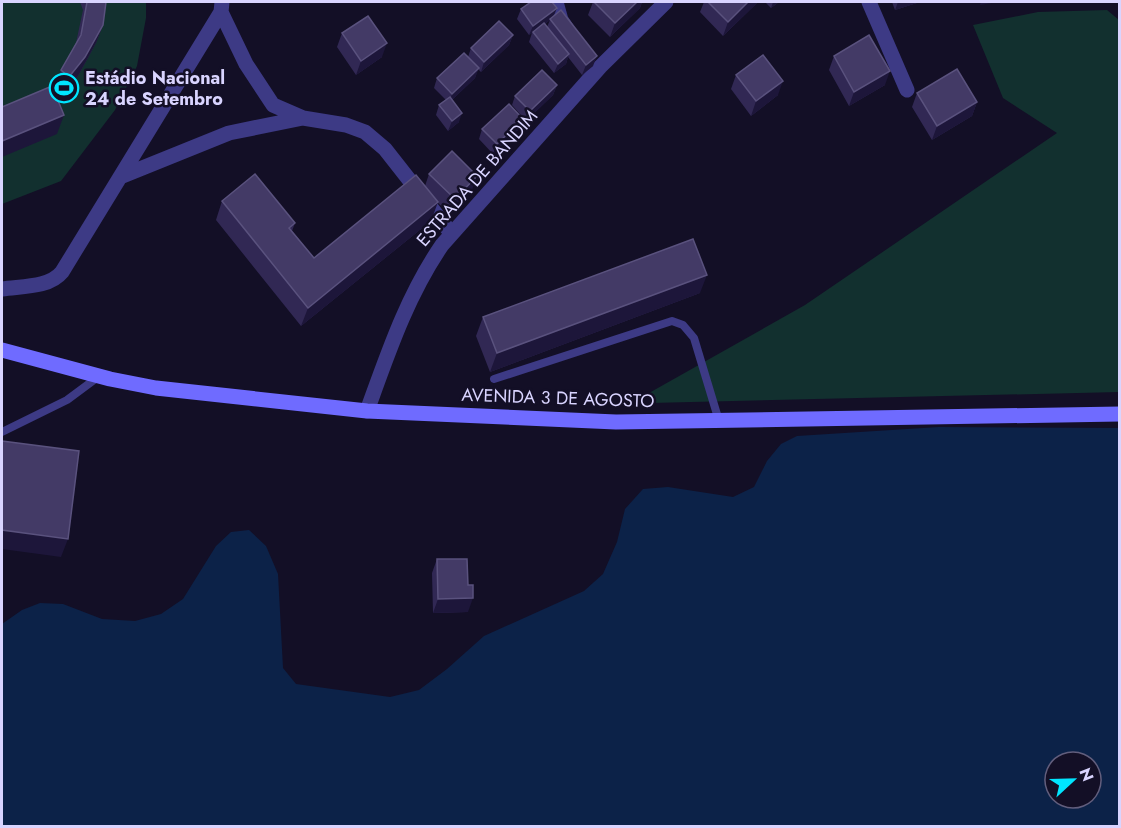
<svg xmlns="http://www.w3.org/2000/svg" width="1121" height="828" font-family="Jost,sans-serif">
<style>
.green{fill:#12302f}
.water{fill:#0c2248;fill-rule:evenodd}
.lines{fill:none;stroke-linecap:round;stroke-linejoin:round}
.lane{stroke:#3d3a85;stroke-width:8}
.street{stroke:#3d3a85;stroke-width:15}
.secondary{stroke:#6f6bff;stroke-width:15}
.wall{fill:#312854;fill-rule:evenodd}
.shaded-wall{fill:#1d163a}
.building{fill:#433a66;stroke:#5a527e;stroke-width:1.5}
.labels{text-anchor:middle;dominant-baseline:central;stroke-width:5;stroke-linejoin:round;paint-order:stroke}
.poi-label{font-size:18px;font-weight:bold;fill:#d9d4ff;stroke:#130f26;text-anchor:start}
.street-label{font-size:18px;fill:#d9d4ff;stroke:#130f26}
</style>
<rect width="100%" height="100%" fill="#130f26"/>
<!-- green -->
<path class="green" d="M2,2H146V18L137,66L115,110L61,181L2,204Z
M1107,10L1119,20V392L650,403L649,393L805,305L1057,133L1003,98L973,25L1038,12Z"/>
<!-- water -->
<path class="water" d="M939,427L1119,428V826H2V624L22,610L40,603L63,604L102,619L135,621L161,614L183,599L216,546L231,532L249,530L266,546L278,574L283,668L296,684L390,697L419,690L447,669L484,636L584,591L603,574L617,542L625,509L643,489L668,487L733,497L754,487L767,461L781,444L797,436ZM1055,762H1091V798H1055Z"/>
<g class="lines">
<!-- lane -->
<path class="lane" d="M494,379L672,321L683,325L694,338L719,421
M2,432L67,400L98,377"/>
<!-- street -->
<path class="street" d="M222,2L221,12L246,64L273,105L303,118L346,125L365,132L385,149L451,233
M556,2L561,20L567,29
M869,2L907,90
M120,177L229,133L303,118
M2,289C21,286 49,288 62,272L221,12
M367,411C388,353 407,296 442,245L600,67L666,2"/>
<!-- secondary -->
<path class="secondary" d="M2,350L110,379L156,388L367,411L616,422L1120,414"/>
</g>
<!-- wall -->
<path class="wall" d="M80,2H106L103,25L96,43L78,76L62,95L54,89L61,70L76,43L83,10Z
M593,2H642L640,8L610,37L588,15Z
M704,2H758L723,36L700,12Z
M765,2H779L771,8Z
M892,2H920L895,10Z
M521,9L554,16L593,66L582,75L568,57L566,64L554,73L529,42L532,33L529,35L517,19ZM550,20L547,27L545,24Z
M342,33L382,57L356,75L337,47Z
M513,35L509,45L481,72L478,69L475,78L452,100L459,122L448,131L436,115L439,105L446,100L434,88L437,78L468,57L471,48Z
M834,56L885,85L849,106L829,70Z
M736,75L778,95L751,116L731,89Z
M557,85L553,95L526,121L512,105L515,96Z
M917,93L977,102L972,116L932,140L912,107Z
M520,128L493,154L479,139L482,129Z
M429,174L472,190L450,214L437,202L431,221L301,326L216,220L222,201L295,223L292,231L314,258L425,186Z
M700,293L490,372L476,336L483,317Z
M437,559L468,612L433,613L432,573Z"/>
<!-- shaded-wall -->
<path class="shaded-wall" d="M637,2H642L640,8L610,37L615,23Z
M748,2H758L723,36L728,22Z
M773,2H779L771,8Z
M898,2H920L895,10Z
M981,2H998L980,5Z
M557,8L553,18L529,35L533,26Z
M103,25L96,43L78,76L62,95L69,77Z
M513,35L509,45L481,72L484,62Z
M387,43L382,57L356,75L361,61Z
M569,54L566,64L554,73L558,64Z
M597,56L593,66L582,75L586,65Z
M479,68L475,78L449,103L452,94Z
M890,71L885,85L849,106L854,92Z
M783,81L778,95L751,116L756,101Z
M557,85L553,95L526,121L530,111Z
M977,102L972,116L932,140L937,126Z
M462,113L459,122L448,131L452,121Z
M64,115L57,134L2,157V141Z
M523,119L520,128L493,154L497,144Z
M477,176L472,190L450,214L455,199Z
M438,202L431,221L301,326L308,308Z
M707,275L700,293L490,372L497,353Z
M2,530L68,539L61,557L2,549Z
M473,598L468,612L433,613L438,599Z"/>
<!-- building -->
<path class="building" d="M87,2H106L103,25L85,57L69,77L61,70L81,35Z
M531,2H552L557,8L533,26L521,9Z
M594,2H637L615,23Z
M708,2H748L728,22Z
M561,10L597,56L586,65L550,19Z
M368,16L387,43L361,61L342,33Z
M499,21L513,35L484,62L471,48Z
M544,23L569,54L558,64L533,32Z
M869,35L890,71L854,92L834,56Z
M464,53L479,68L452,94L437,78Z
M763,55L783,81L756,101L736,75Z
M957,69L977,102L937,126L917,93Z
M542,70L557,85L530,111L515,96Z
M52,86L64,115L2,141V107Z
M450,97L462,113L452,121L439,105Z
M509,104L523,119L497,144L482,129Z
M452,151L477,176L455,199L429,174Z
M255,174L295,223L289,228L314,258L416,175L438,202L308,308L222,201Z
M693,239L707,275L497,353L483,317Z
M2,441L79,451L68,539L2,530Z
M437,559H467L468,585H473V598L438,599Z"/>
<!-- icons -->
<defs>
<g id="stadium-ring" transform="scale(1.5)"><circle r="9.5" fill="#130f26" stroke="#00e5ff" stroke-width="1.5"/><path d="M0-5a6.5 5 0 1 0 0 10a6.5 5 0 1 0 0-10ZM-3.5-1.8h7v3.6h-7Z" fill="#00e5ff"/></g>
</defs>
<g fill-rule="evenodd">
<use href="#stadium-ring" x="64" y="88"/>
</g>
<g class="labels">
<!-- poi labels -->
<g class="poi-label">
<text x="85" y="78">Estádio Nacional<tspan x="85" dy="21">24 de Setembro</tspan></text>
</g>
<!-- street labels -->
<g class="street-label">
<text transform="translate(477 178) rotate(-49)">ESTRADA DE BANDIM</text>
<text transform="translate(558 398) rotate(2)">AVENIDA 3 DE AGOSTO</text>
</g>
</g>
<!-- border -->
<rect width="1121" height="828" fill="none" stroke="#d9d4ff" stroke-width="6"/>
<!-- north arrow -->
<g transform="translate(1073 780) rotate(68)"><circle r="28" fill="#130f26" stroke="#625e7d" stroke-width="1.5"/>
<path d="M0-4.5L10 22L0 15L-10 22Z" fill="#00e5ff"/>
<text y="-9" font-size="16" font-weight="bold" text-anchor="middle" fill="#d9d4ff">N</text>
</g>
</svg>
